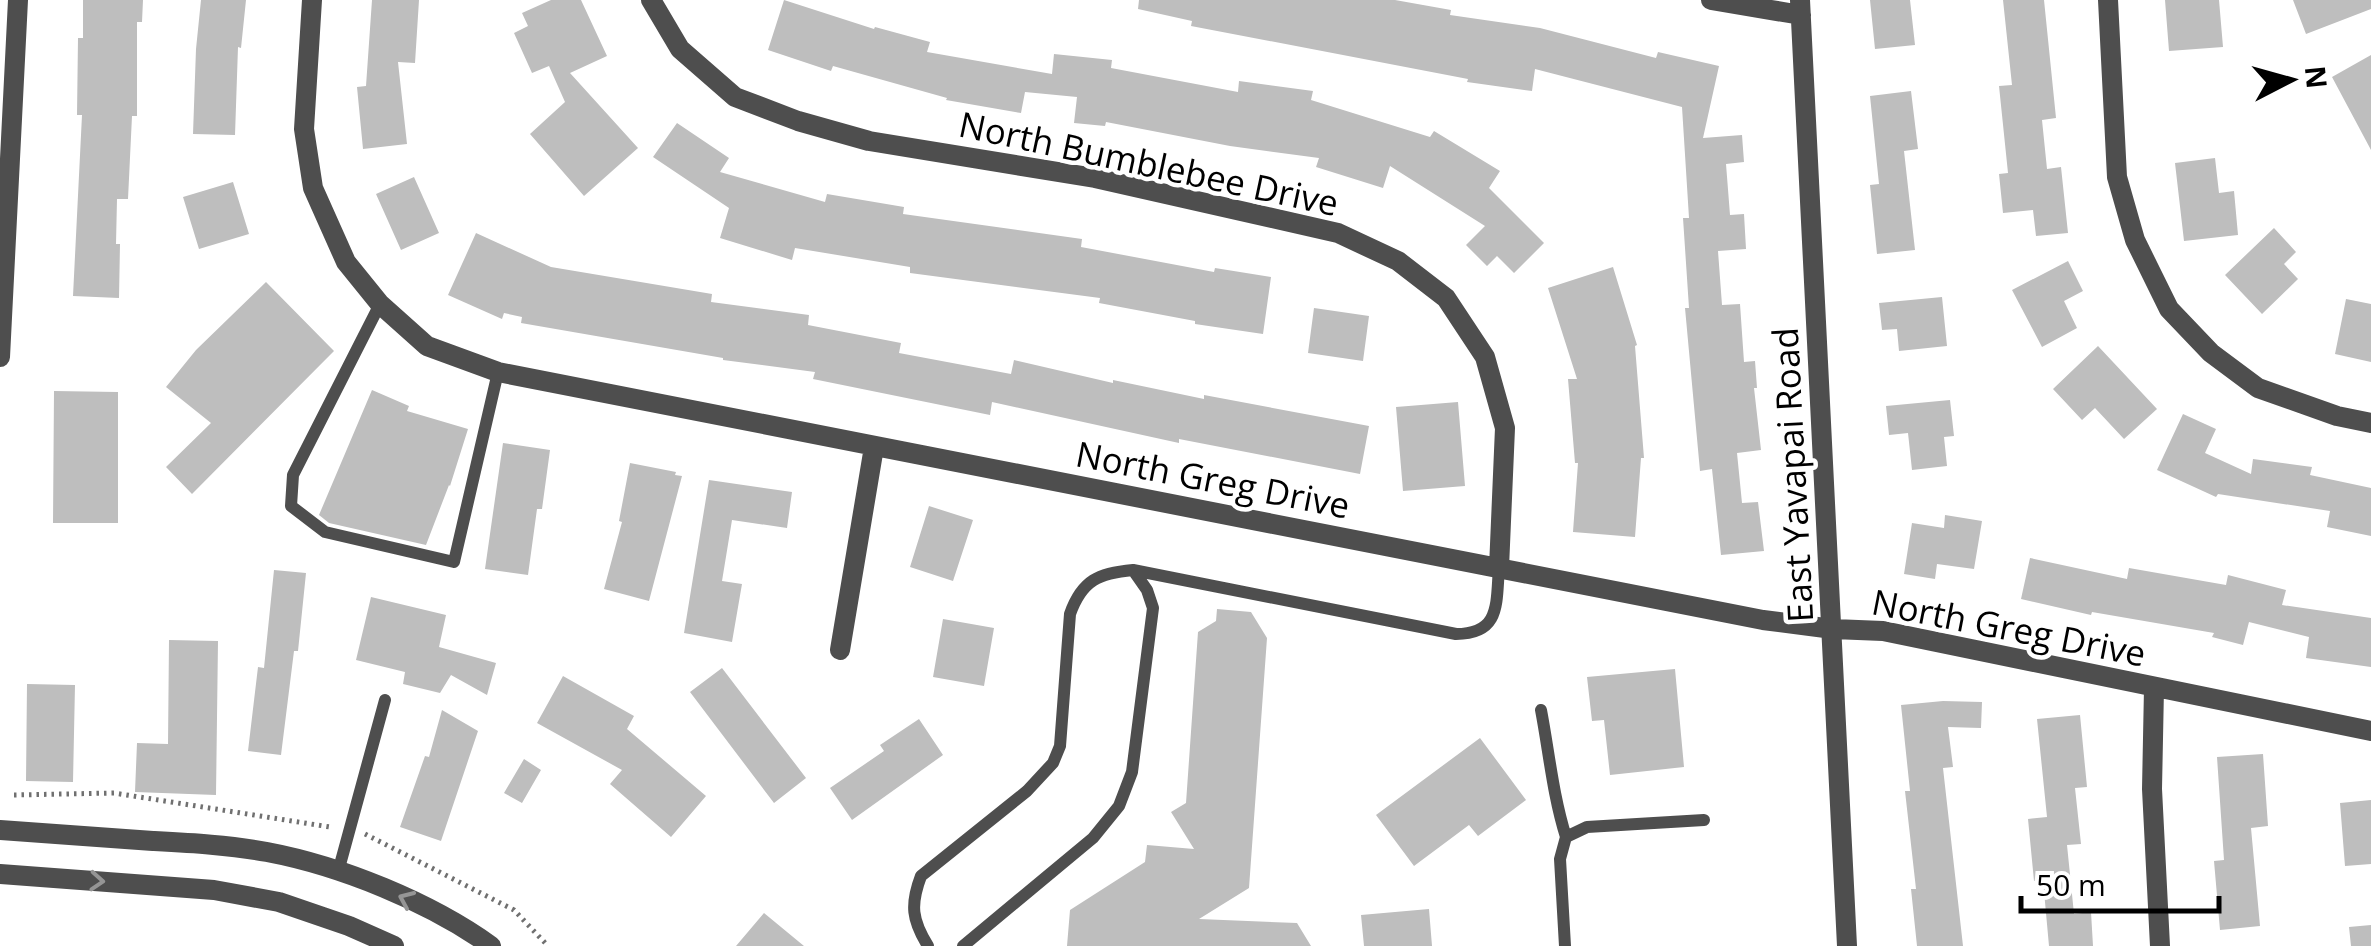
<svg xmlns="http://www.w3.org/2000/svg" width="2371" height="946" font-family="'Open Sans',sans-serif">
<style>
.building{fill:#bebebe}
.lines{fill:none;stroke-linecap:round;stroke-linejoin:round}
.path{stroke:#707070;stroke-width:5;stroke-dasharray:2.5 5;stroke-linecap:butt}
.service{stroke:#4e4e4e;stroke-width:12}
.minor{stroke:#4e4e4e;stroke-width:20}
.tertiary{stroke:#4e4e4e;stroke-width:20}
.oneway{stroke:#959595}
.labels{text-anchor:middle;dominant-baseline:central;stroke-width:9;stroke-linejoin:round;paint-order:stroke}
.street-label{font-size:35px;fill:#000;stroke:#fff}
</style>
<rect width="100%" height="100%" fill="#fff"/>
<!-- building -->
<path class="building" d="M83,0H143L142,22H137V116H132L128,199H117L116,244H120L119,298L73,296L82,115H77L78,38H83Z
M201,0H246L241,48L238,47L235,135L193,134L196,49Z
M372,0H419L415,63L398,62L407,144L363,149L357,87L366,86Z
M551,0H581L607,56L570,73L638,148L584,196L530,134L565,102L549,66L532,73L514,33L528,26L522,13Z
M784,0L874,29L875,27L930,42L927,52L1052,74L1054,54L1112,60L1111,68L1238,92L1239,81L1313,91L1311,100L1430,137L1434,131L1500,171L1489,188L1544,243L1514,273L1497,256L1487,266L1466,245L1485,226L1390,166L1383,188L1316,167L1319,158L1230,146L1106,122L1105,126L1074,123L1077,97L1025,92L1021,113L946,100L947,98L833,66L831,71L768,50Z
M1139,0H1395L1451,10L1450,15L1540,28L1656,58L1658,52L1719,66L1703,138L1742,135L1744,162L1726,164L1730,215L1744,214L1746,249L1718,251L1722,305L1740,304L1744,362L1755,361L1757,388H1754L1761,450L1737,453L1742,503L1758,502L1764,551L1721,555L1712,469L1700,471L1685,308H1689L1683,218H1689L1682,107L1535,69L1532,91L1467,82L1468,79L1191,26L1192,21L1138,9Z
M1870,0H1910L1915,45L1875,49Z
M2003,0H2044L2056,118L2042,120L2047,169L2061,167L2068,233L2036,236L2033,210L2003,213L1999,174L2008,173L1999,86L2012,85Z
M2165,0H2219L2223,47L2169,51Z
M2293,0H2371V9L2306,34Z
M2371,55V150L2332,77Z
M1911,91L1918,149L1904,151L1915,250L1877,254L1870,185L1879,184L1870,96Z
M677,123L729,158L720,172L825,202L827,194L904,207L903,214L1082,239L1081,247L1214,272L1215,268L1271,277L1263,334L1195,324V321L1099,303L1100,298L910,273V267L795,248L792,260L720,238L729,208L653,157Z
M2215,158L2219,193L2234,191L2238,235L2184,241L2175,163Z
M414,177L439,233L401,250L376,194Z
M233,182L249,234L199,249L183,197Z
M2274,228L2296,252L2284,264L2298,279L2262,314L2225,275Z
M476,233L551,267L712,294L711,302L809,315L808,325L901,343L899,353L1011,374L1014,360L1113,383V380L1204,399V395L1369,426L1360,474L1179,439V443L992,402L990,415L813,379L815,372L723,360V358L521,323L522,317L504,313L502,319L448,295Z
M2068,261L2083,291L2064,301L2077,328L2042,347L2012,290Z
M1613,267L1637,345L1635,346L1644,458H1641L1635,537L1573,532L1578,463H1575L1568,379H1577L1548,288Z
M266,282L334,351L192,494L166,467L211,423L166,387L196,350Z
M1942,297L1947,346L1899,351L1897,329L1882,330L1879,303Z
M2346,299L2371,304V362L2335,354Z
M1314,308L1369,316L1363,361L1308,353Z
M2098,346L2157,409L2124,439L2095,408L2082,420L2053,389Z
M372,390L409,406L407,411L468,429L450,486L449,485L426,545L329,523L319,515Z
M54,391L118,392V523H53Z
M1950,400L1954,436L1944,437L1947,466L1912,470L1908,433L1889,435L1886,406Z
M1458,402L1465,486L1403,491L1396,407Z
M2183,414L2216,429L2205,453L2251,474L2253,459L2312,467L2310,475L2371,488V536L2327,527L2330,511L2218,494L2216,497L2157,470Z
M503,443L550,450L542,509H537L528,575L485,569Z
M630,463L676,472L675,475L682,476L649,601L604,589L622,522L619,521Z
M709,480L792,492L787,528L732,520L722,581L742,584L732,642L684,633Z
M929,506L973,520L953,581L910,567Z
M1945,515L1982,521L1974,569L1937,564L1935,579L1904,574L1912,523L1944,528Z
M2030,558L2127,579L2129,568L2226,585L2228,575L2286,590L2282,605L2371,618V667L2306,658L2309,637L2249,622L2243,645L2212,637L2214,633L2092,612L2091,615L2021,599Z
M274,570L306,573L298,651H294L281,755L248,751L258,667L264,668Z
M371,597L446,615L439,647L496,663L487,695L451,675L440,693L403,684L405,672L356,660Z
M1217,609L1251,612L1267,638L1249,888L1199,919L1297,923L1311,946H1067L1070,910L1145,862L1147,845L1194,849L1171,812L1186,803L1198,632L1216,621Z
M943,619L994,628L984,686L933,677Z
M169,640L218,641L216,795L135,792L137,743L168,744Z
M722,668L806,778L774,803L690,692Z
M1675,669L1684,767L1610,775L1604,720L1592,721L1587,677Z
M563,676L634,716L627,729L706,796L671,837L610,784L622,770L537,723Z
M27,684L75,685L73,782L26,781Z
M1943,701L1982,702L1981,728L1948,727L1953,767L1943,768L1963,946H1917L1911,889H1916L1905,791H1910L1901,705Z
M442,710L478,731L441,841L400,827L425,756L429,757Z
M2080,715L2087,787L2075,788L2081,844L2067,845L2074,914L2091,912L2093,946H2049L2043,880L2034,881L2028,819L2047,817L2037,719Z
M919,719L943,755L852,820L830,788L884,751L880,745Z
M1480,738L1526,800L1478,836L1469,825L1414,866L1376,815Z
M2263,754L2268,826L2251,828L2260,926L2220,930L2214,861L2224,860L2217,757Z
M524,759L541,770L522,803L504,793Z
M2371,800V864L2345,866L2340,803Z
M1429,909L1432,946H1364L1361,915Z
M764,913L804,946H736Z
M2371,925V946H2351L2349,927Z"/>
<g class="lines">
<!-- path -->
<path class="path" d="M14,795L114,793L330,827
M365,834L514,910L548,946"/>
<!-- service -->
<path class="service" d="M380,304L293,475L291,506L325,532L454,562L498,372
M1541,710C1549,752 1553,796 1566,837
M338,872L385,700
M928,946C912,920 910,905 921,876L1027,791L1053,763L1060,746L1070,614C1082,580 1099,573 1133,570L1456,634C1501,634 1496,603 1499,568
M963,946L1093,838L1119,806L1132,772L1153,608L1147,590L1133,570
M1565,946L1560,859L1566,837L1587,827L1704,820"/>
<!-- minor -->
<path class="minor" d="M312,0L304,129L313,188L346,262L380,304L427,346L498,372L1763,620L1833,629L1883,631L2371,731
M651,0L680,49L735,97L798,121L869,141L1095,178L1338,233L1398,261L1446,298L1485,357L1505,428L1499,568
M1711,0L1801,15
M1800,0L1847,946
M2108,0L2117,177L2135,240L2169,309L2211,353L2258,388L2337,416L2371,423
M840,650L874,447
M2154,688L2152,789L2160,946"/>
<!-- tertiary -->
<path class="tertiary" d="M0,357L18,0
M0,830C51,834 102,837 153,841C191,843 230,845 267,852C341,866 430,902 491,946
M0,874L214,890L279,902L349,926L394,946"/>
</g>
<!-- one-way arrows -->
<defs><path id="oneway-chevron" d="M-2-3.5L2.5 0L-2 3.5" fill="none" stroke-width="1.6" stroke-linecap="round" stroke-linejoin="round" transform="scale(2.5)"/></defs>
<g class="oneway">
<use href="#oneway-chevron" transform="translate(97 881) rotate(4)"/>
<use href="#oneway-chevron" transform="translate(406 899) rotate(-156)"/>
</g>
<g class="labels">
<!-- street labels -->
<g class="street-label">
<text transform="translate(1149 163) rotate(12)">North Bumblebee Drive</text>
<text transform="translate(1792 475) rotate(-93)">East Yavapai Road</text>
<text transform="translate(1213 479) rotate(11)">North Greg Drive</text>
<text transform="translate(2009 627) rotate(11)">North Greg Drive</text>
</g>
</g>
<!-- north arrow -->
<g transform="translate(2291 80) rotate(84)" stroke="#ffffff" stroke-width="8" paint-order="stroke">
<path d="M0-8L18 38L0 25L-18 38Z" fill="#000000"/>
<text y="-15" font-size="28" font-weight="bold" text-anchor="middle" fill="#000000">N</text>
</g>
<!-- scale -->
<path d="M2021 896v15h198v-15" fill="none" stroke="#000000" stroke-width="5"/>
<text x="2036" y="896" font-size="30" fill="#000000" stroke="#ffffff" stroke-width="8" paint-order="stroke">50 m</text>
</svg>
